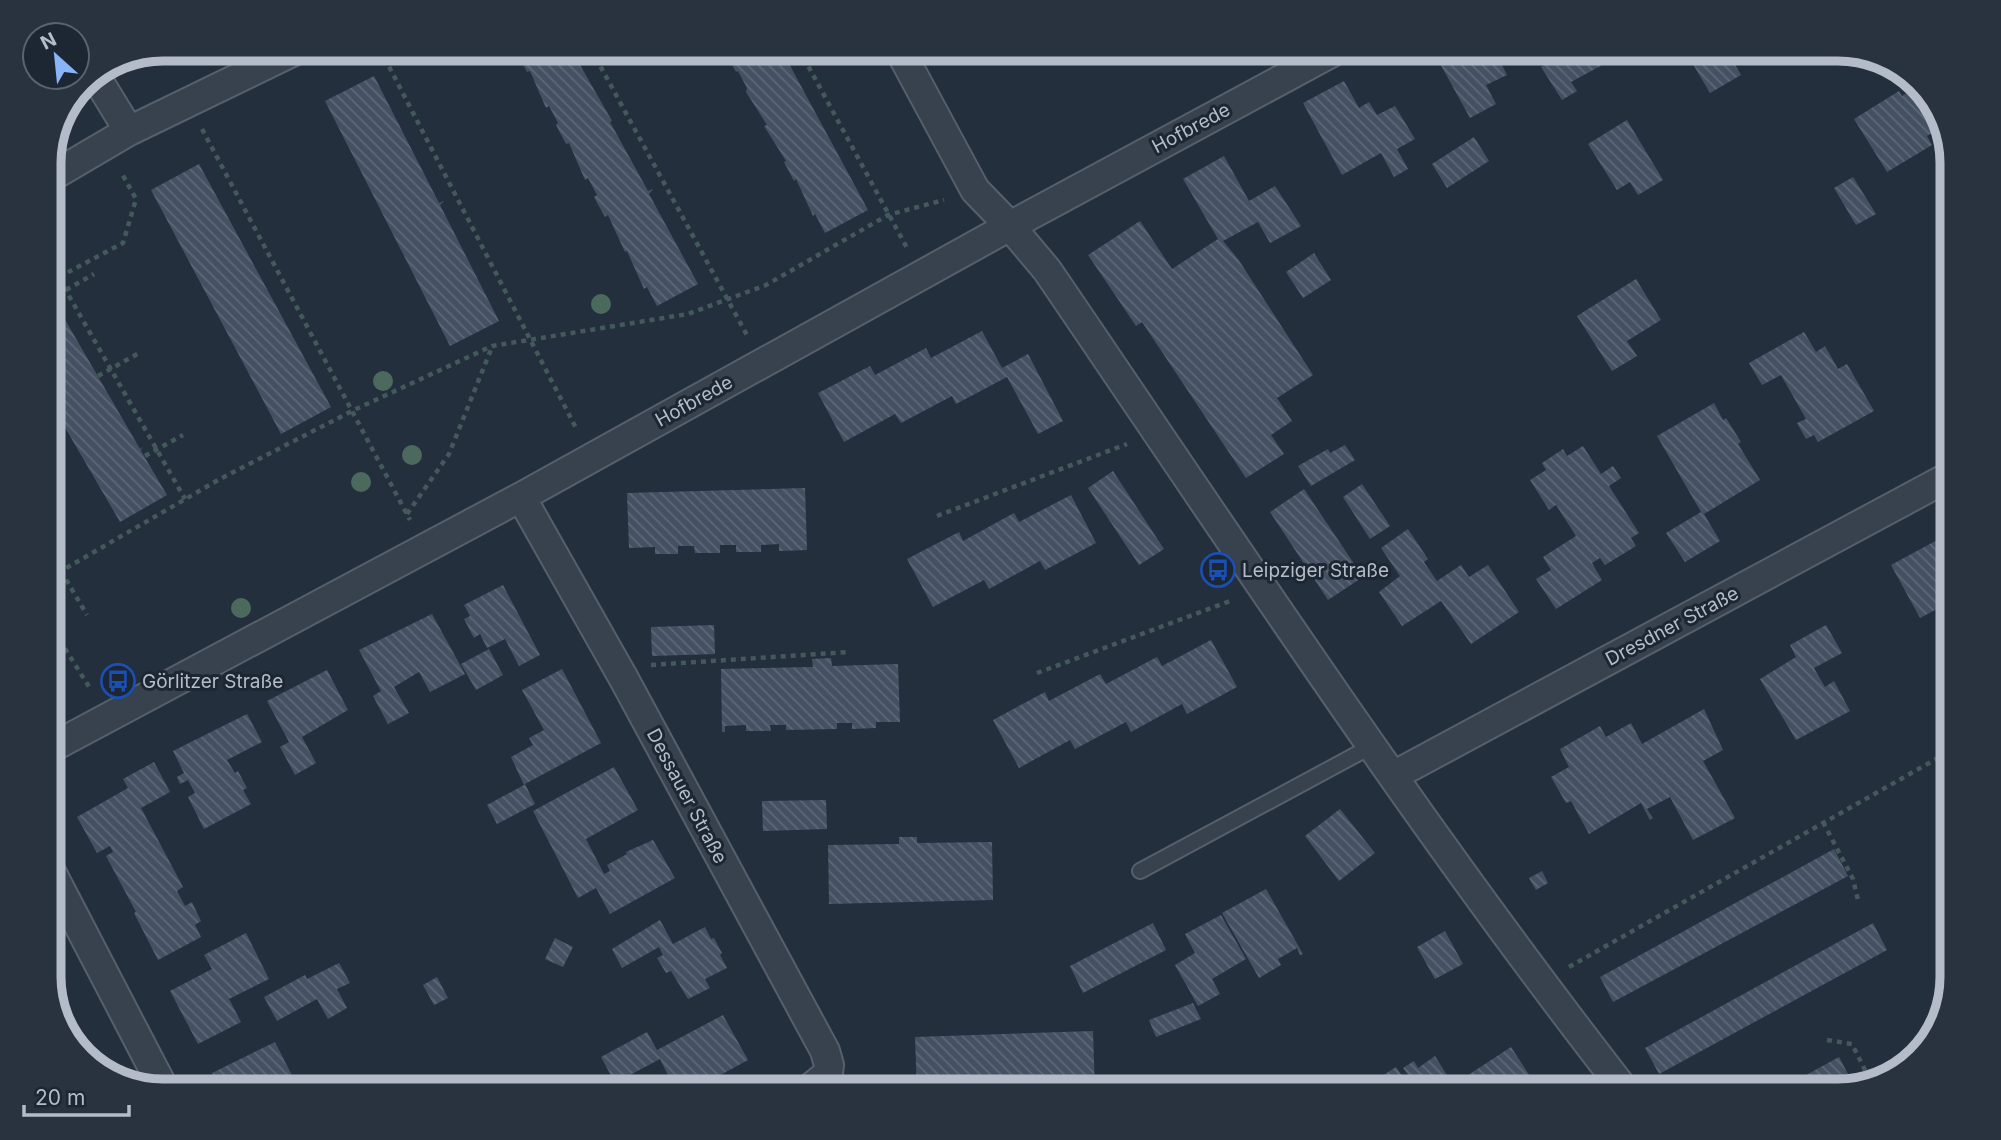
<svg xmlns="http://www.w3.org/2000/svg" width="2001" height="1140" font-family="Inter,sans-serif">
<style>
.building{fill:url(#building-back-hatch)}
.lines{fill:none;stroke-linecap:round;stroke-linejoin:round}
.lane-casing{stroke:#565f6c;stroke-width:18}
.street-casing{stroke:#565f6c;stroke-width:32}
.path{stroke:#44595c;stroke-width:4.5;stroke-dasharray:5 5;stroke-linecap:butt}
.lane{stroke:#38414e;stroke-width:14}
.street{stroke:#38414e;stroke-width:28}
.tree{fill:#4b6a5d}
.labels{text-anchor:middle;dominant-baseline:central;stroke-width:6;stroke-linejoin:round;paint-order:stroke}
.street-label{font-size:19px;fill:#b4bcc9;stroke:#1d2633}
.poi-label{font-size:19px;fill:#b4bcc9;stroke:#1d2633;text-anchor:start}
.rim{fill:none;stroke:#b4bcc9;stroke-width:9}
</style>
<defs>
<pattern id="building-back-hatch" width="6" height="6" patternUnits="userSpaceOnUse" patternTransform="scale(1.75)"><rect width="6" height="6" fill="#455162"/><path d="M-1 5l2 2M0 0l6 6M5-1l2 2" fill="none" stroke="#5d6877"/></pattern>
</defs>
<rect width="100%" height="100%" fill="#242f3e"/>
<!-- building -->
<path class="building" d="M518,49H571L612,121L610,122L648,191L653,189L649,194L698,284L657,306L647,287L644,289L627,251L625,252L608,215L605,217L594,197L597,195L588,178L585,180L569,143L566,144L556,125L558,123L549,106L546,108L530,71L527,72L517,52L520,51Z
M726,49H781L868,210L825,233L815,214L813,216L796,179L794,181L784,162L786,161L764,126L767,125L746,92L747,88L738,71L736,72L726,54L728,52Z
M1432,49H1508L1511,55L1500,61L1507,75L1486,85L1496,104L1470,118Z
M1549,49H1598L1606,63L1571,82L1577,91L1562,100L1541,67L1554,59Z
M1684,49H1726L1741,75L1710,93Z
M374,76L439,203L444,201L440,205L499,321L450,346L325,101Z
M1344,81L1359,108L1369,102L1377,115L1395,106L1415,139L1397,149L1408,169L1394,177L1381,153L1342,175L1303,103Z
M1917,86L1924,93L1943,126L1927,136L1932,145L1887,172L1854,119L1899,91L1902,96Z
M1627,120L1663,180L1638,195L1630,182L1617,190L1588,144Z
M1474,137L1489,161L1447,188L1432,164Z
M1224,156L1249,201L1275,186L1301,226L1270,243L1258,222L1223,241L1238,259L1313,375L1277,398L1292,421L1271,435L1284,454L1246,478L1142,322L1136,326L1088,255L1140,221L1172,269L1218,239L1183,179Z
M199,164L331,407L281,434L151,190Z
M1853,177L1876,214L1856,225L1834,188Z
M1314,253L1331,280L1303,298L1286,272Z
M1636,279L1661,320L1627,341L1637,356L1612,371L1577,316Z
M49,292L140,449L142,447L141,451L167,495L120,522L49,400Z
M982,331L1002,368L1028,354L1063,421L1038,434L1007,377L956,404L952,396L901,423L895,414L844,442L818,393L870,366L875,375L926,348L931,358Z
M1804,332L1816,352L1825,346L1838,369L1847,364L1874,411L1818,442L1814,435L1806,439L1797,423L1806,419L1781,375L1762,385L1749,363Z
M1714,403L1723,420L1726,418L1741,442L1738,444L1760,480L1704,514L1720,541L1685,562L1666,533L1701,512L1657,436Z
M1345,445L1355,460L1311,486L1298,466L1328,449L1330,453Z
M1583,446L1601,474L1613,466L1621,478L1609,486L1639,533L1631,538L1636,546L1605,565L1600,558L1592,563L1602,580L1556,609L1536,579L1551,570L1543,557L1576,536L1556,505L1549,510L1530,480L1546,470L1542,463L1563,449L1567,456Z
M1113,471L1164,549L1139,565L1088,488Z
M1362,484L1390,526L1370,539L1343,497Z
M805,488L807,550L779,551V544L761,545V552H736V545H720V553H695L694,546H678V554H655V547L629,548L627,493Z
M1304,489L1363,577L1328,600L1270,512Z
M1071,495L1096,543L1045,570L1040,561L989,589L984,580L933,607L907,559L959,532L963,541L1014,513L1019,522Z
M1408,529L1428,559L1424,562L1437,581L1461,565L1469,577L1488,565L1519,612L1471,644L1441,601L1402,626L1379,592L1400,576L1381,548Z
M1952,532V601L1920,618L1891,565Z
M503,585L540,655L519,666L505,639L487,648L480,634L474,638L464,619L470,616L464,605Z
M432,614L465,674L430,692L419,672L394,687L409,713L388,724L373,696L381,691L359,650Z
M714,625L715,654L652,656L651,627Z
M1826,625L1842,653L1814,668L1825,687L1834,681L1850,711L1796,740L1760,679L1796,657L1790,645Z
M1211,640L1237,687L1187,714L1182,704L1131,732L1126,722L1075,749L1070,740L1019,768L993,720L1045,692L1049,701L1100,674L1106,684L1157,657L1162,666Z
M489,649L503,675L476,690L461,664Z
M831,658L832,666L898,664L900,722H876V728L852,729V723H837V729L786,730V725H770L771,731H746V725L725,726V732H722L721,669L813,667L812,659Z
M562,669L601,743L525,784L535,804L497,824L487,805L524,785L511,757L533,745L529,738L544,730L522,690Z
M327,670L348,710L302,737L316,763L295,775L280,747L289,742L267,701Z
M1704,709L1723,750L1703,761L1735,818L1693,840L1670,797L1647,809L1653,818L1650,820L1641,803L1589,834L1571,801L1566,803L1551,777L1569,767L1560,749L1600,726L1606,737L1631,723L1642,744Z
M247,714L262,742L227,760L235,773L238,771L247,788L243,790L251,804L204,829L188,797L195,793L188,780L180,784L177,777L184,773L173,751Z
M154,762L170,792L141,808L183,887L177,891L185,906L192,902L201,921L195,925L201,937L158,960L134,913L136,912L106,856L113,852L110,846L97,853L77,817L128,788L123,779Z
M614,767L638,810L586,839L604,874L610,871L607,865L627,854L626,852L653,840L675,878L610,914L596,888L578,898L533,811Z
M826,800L827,829L763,831L762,801Z
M1340,809L1375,853L1339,881L1305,836Z
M899,837H917V843L992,842L993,900L829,904L828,845L899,844Z
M1834,849L1848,876L1613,1002L1600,977Z
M1542,871L1548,883L1536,890L1529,878Z
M1266,889L1303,954L1300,955L1297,948L1278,959L1281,965L1259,978L1222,913Z
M1221,915L1246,959L1212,979L1220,994L1198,1006L1175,965L1195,953L1185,934Z
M660,920L673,944L705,927L711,939L714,938L722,953L720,955L727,968L705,979L710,988L688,999L671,971L666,973L657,958L663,955L659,947L622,968L612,949Z
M1153,923L1166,950L1083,993L1070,966Z
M1873,923L1887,950L1659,1074L1645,1048Z
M1445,931L1463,964L1435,979L1417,947Z
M246,933L269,979L229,999L241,1022L198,1044L170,991L212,969L204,955Z
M555,938L573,947L563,967L545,959Z
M339,963L350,983L337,989L347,1008L328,1019L317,999L277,1021L264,997L305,975L307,979Z
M437,977L448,998L434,1005L423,985Z
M1193,1003L1201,1019L1156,1037L1149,1020Z
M723,1015L748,1060L691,1091H676L660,1059L615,1083L601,1057L647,1032L657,1050Z
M1093,1031L1095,1091H917L915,1037Z
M275,1042L300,1091H221L212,1073Z
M1511,1047L1537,1087L1532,1091H1456L1455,1088L1450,1091H1380L1374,1081L1396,1067L1405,1080L1410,1077L1403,1068L1414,1061L1418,1068L1435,1056L1453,1085Z
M1839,1057L1855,1087L1838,1091H1777Z"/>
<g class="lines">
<!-- lane casing -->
<g class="lane-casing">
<path id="lane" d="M1140,871L1372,746"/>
</g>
<!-- street casing -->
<g class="street-casing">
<path id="street" d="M899,49L975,190L1010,226L1047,270C1235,546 1419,827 1625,1091
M96,77L129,131
M49,178L129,131L298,49
M521,497L624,679L825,1051L829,1065L828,1074L807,1091
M49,749L521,497L1010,226L1338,49
M1393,776L1952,475
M49,868L165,1091"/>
</g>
<!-- path -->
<path class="path" d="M380,49L577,430
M591,49L748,337
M799,49L907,248
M202,129L410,520
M49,261L185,499
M59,277L123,243L136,199L121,172
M66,290L94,274
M51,294L64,287
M98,376L139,353
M145,456L183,435
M407,514L449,454L492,347
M937,516L1127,444
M61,571L87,615
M49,578L220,479L354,410L492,346L688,314L766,285L888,215L944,200
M49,623L91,690
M651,665L849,652
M1037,673L1233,600
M1823,822L1853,879L1858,900
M1569,967L1952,750
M1827,1040L1852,1044L1871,1082
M856,1081L875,1086L878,1091"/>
<!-- lane -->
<use href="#lane" class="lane"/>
<!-- street -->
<use href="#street" class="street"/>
</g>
<!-- trees -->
<g class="tree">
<circle cx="601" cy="304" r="10"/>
<circle cx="383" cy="381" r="10"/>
<circle cx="412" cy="455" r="10"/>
<circle cx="361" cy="482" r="10"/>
<circle cx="241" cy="608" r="10"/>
</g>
<!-- icons -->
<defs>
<g id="bus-ring" transform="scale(1.75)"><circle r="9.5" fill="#1d2633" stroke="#1a4fb4" stroke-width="1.5"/><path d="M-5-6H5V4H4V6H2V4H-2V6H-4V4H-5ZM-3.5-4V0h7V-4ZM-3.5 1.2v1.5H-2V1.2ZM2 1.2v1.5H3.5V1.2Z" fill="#1a4fb4"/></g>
</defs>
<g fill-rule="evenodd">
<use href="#bus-ring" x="1218" y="570"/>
<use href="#bus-ring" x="118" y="681"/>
</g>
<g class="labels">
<!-- street labels -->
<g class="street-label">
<text transform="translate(1191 128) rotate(-28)">Hofbrede</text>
<text transform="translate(694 401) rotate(-29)">Hofbrede</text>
<text transform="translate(1672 626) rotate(-28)">Dresdner Straße</text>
<text transform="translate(687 796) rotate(62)">Dessauer Straße</text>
</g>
<!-- poi labels -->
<g class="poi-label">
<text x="1242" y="570">Leipziger Straße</text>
<text x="142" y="681">Görlitzer Straße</text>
</g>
</g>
<!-- crop -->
<path d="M0 0H2001V1140H0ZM163 61H1838A102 102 0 0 1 1940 163V977A102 102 0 0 1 1838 1079H163A102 102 0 0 1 61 977V163A102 102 0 0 1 163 61Z" fill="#29323f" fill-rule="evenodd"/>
<path class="rim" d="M163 61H1838A102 102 0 0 1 1940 163V977A102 102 0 0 1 1838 1079H163A102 102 0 0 1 61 977V163A102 102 0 0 1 163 61Z"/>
<!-- north arrow -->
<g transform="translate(56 56) rotate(333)"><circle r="33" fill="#1d2633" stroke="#59626f" stroke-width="2"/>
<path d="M0-5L12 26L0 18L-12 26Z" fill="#8ab4f8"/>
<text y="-10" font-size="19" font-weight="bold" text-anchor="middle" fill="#b4bcc9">N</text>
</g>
<!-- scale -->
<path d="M24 1105v10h105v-10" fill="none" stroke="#b4bcc9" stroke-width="3.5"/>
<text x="35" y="1105" font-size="21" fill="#b4bcc9" stroke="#1d2633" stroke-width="5" paint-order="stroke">20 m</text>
</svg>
